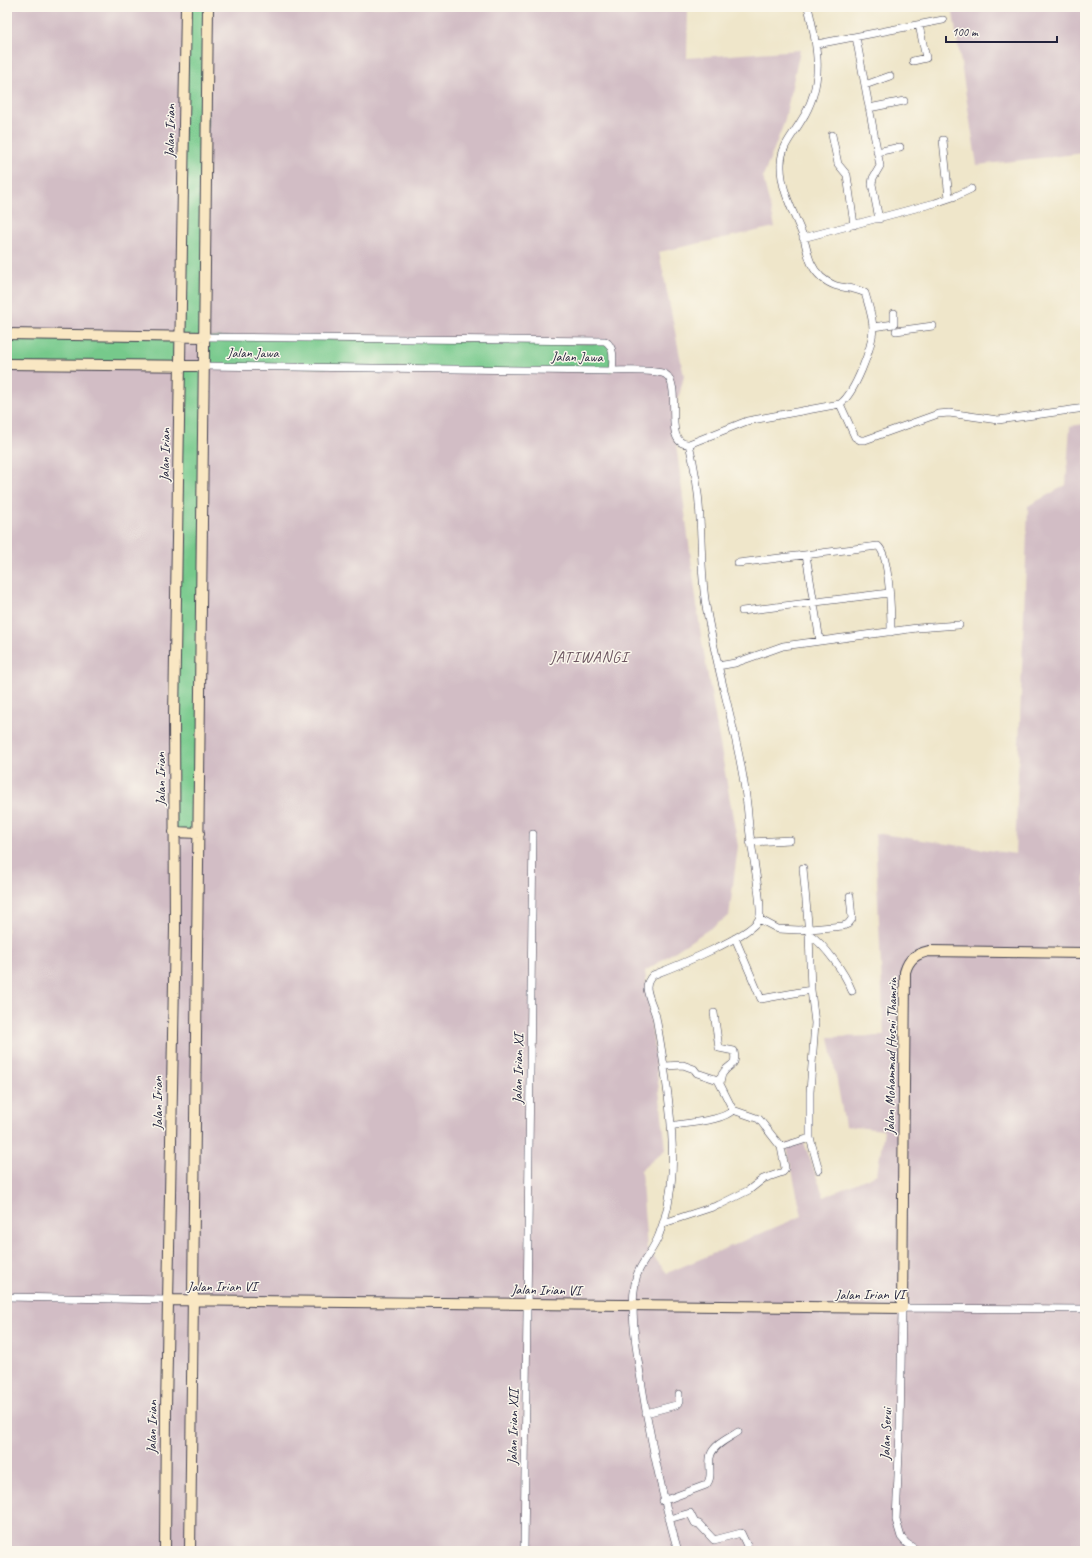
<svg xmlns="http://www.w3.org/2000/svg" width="1092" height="1558" font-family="Caveat,sans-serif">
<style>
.industrial{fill:#d2bdc5}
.green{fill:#76c98b;stroke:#4c7663;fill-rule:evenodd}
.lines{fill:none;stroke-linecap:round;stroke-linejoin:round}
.street-casing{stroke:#413f50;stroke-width:8}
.secondary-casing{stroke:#413f50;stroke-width:12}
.street{stroke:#fff;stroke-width:7}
.secondary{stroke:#f9e7c3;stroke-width:10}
.labels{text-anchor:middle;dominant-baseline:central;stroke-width:3;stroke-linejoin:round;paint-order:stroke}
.street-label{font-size:14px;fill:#22223b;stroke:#fbf7ec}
.quarter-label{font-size:16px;letter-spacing:1px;fill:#6a535e;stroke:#fbf7ec}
</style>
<rect width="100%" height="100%" fill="#fbf7ec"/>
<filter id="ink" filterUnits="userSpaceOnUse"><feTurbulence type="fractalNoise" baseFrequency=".025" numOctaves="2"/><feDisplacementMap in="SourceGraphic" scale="8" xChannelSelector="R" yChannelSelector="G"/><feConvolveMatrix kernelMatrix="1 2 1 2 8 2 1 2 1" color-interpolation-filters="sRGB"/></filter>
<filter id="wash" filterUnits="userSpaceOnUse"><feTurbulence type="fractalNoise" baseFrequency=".012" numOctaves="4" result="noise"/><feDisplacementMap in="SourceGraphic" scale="16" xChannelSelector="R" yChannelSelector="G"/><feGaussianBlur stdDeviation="0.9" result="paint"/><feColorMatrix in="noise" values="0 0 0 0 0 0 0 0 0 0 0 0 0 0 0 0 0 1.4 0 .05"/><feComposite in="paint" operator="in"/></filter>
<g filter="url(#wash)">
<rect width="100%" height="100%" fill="#efe6ca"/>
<!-- industrial -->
<path class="industrial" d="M7,7H688L687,58L800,50L784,123L763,177L775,227L659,252L684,376L673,420L701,636L738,846L729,916L645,971L666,1149L641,1170L647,1249L667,1273L802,1216L786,1144L803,1140L824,1197L877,1174L884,1130L845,1126L829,1037L884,1036L875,833L1015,854L1028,506L1066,485L1070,426L1085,424V1551H7Z
M952,7H1085V153L977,165Z"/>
<!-- green -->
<path class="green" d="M185,7H208L205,337L610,344L612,371L204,366L199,833L174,832L180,367L7,364V334L181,336ZM181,337H204V366H180Z"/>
</g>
<g filter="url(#ink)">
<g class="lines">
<!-- street casing -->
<g class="street-casing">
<path id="street" d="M856,37L880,166L873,178L872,184L879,219
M817,44L943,20
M913,61L926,58L919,25
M865,85L890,76
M869,108L904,101
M832,135L838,164L847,175L854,225
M943,140L949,198
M877,152L900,147
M803,238L935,203L956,196L971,189
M873,327L894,324V313
M896,331L933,326
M205,337L605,341C615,347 613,360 612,371
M204,366L612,371C625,371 654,369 665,374C684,385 661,446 689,444C695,468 699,494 700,519C702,548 701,577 706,606C718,680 744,751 749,826C750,843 764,910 759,919C750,937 674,967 653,975C649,979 647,983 647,988C648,998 654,1008 656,1017C661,1046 666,1075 669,1104C674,1148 676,1193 659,1235C653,1252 637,1266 635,1283C630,1312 636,1345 640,1374C649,1434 661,1492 678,1551
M840,404L855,437L860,440H865L938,414L949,413L998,420L1085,408
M689,444L747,421L840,404C855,393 872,348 873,329C873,317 868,304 865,293C849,284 838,292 821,277C808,265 808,251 803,236C794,213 780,189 781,164C781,146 793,135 801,121C825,84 818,47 808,7
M806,555L820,641
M738,563L878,546C890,555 891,616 891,632
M742,611L889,593
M718,666L735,663L783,646L917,628L959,625
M750,842L790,840
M759,919L778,929L799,930L843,926L848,924L852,919L850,896
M809,934C825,945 845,973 852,991
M735,938L761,999L811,990
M714,1013L719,1048L734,1051C737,1068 730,1062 723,1073C721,1075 721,1080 720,1083
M665,1066L683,1065L694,1069L697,1073L718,1080L733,1110L759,1119L781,1147
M671,1126C688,1122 721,1122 733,1110
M810,1138L819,1170
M664,1223L719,1205L749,1190L763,1179L783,1172L785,1168L781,1147L810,1138V1092L815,1023L811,990L809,934L803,868
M7,1297L168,1300
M646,1413L676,1405L679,1402V1394
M663,1501L706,1485C714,1477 707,1464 711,1454C715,1444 729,1438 738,1432
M669,1519L690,1513L695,1523L699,1524L714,1540L741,1533L749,1550
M524,1551L533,834
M918,1551L906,1543L901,1537L896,1520L900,1431L902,1308L1085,1309"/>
</g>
<!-- secondary casing -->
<g class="secondary-casing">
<path id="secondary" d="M7,334L205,337
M7,364L204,366
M174,832L199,833
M168,1300L902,1308L905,972C909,958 916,954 929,951L1085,953
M165,1551L166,1409L175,928L174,717L186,7
M190,1551L208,7"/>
</g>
<!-- street -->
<use href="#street" class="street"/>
<!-- secondary -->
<use href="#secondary" class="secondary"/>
</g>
</g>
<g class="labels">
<!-- street labels -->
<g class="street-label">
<text transform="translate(170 131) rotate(-89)">Jalan Irian</text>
<text x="253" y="352">Jalan Jawa</text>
<text transform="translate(577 357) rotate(1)">Jalan Jawa</text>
<text transform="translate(165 455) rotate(-89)">Jalan Irian</text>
<text transform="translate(160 779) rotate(-90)">Jalan Irian</text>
<text transform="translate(891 1056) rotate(-89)">Jalan Mohammad Husni Thamrin</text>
<text transform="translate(518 1069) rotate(-89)">Jalan Irian XI</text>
<text transform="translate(157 1103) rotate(-90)">Jalan Irian</text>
<text x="222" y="1286">Jalan Irian VI</text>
<text transform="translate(546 1290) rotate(1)">Jalan Irian VI</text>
<text x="870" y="1294">Jalan Irian VI</text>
<text transform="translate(152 1427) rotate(-89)">Jalan Irian</text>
<text transform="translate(513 1427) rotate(-89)">Jalan Irian XII</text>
<text transform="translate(886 1434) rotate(-88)">Jalan Serui</text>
</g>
<!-- quarter labels -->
<g class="quarter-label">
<text x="589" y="657">JATIWANGI</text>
</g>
</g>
<!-- margin -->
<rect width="1092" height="1558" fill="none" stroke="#fbf7ec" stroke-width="24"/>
<!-- scale -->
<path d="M946 36v6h111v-6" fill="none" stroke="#22223b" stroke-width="2"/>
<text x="952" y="36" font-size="12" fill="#22223b" stroke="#fbf7ec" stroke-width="3" paint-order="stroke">100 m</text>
</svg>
